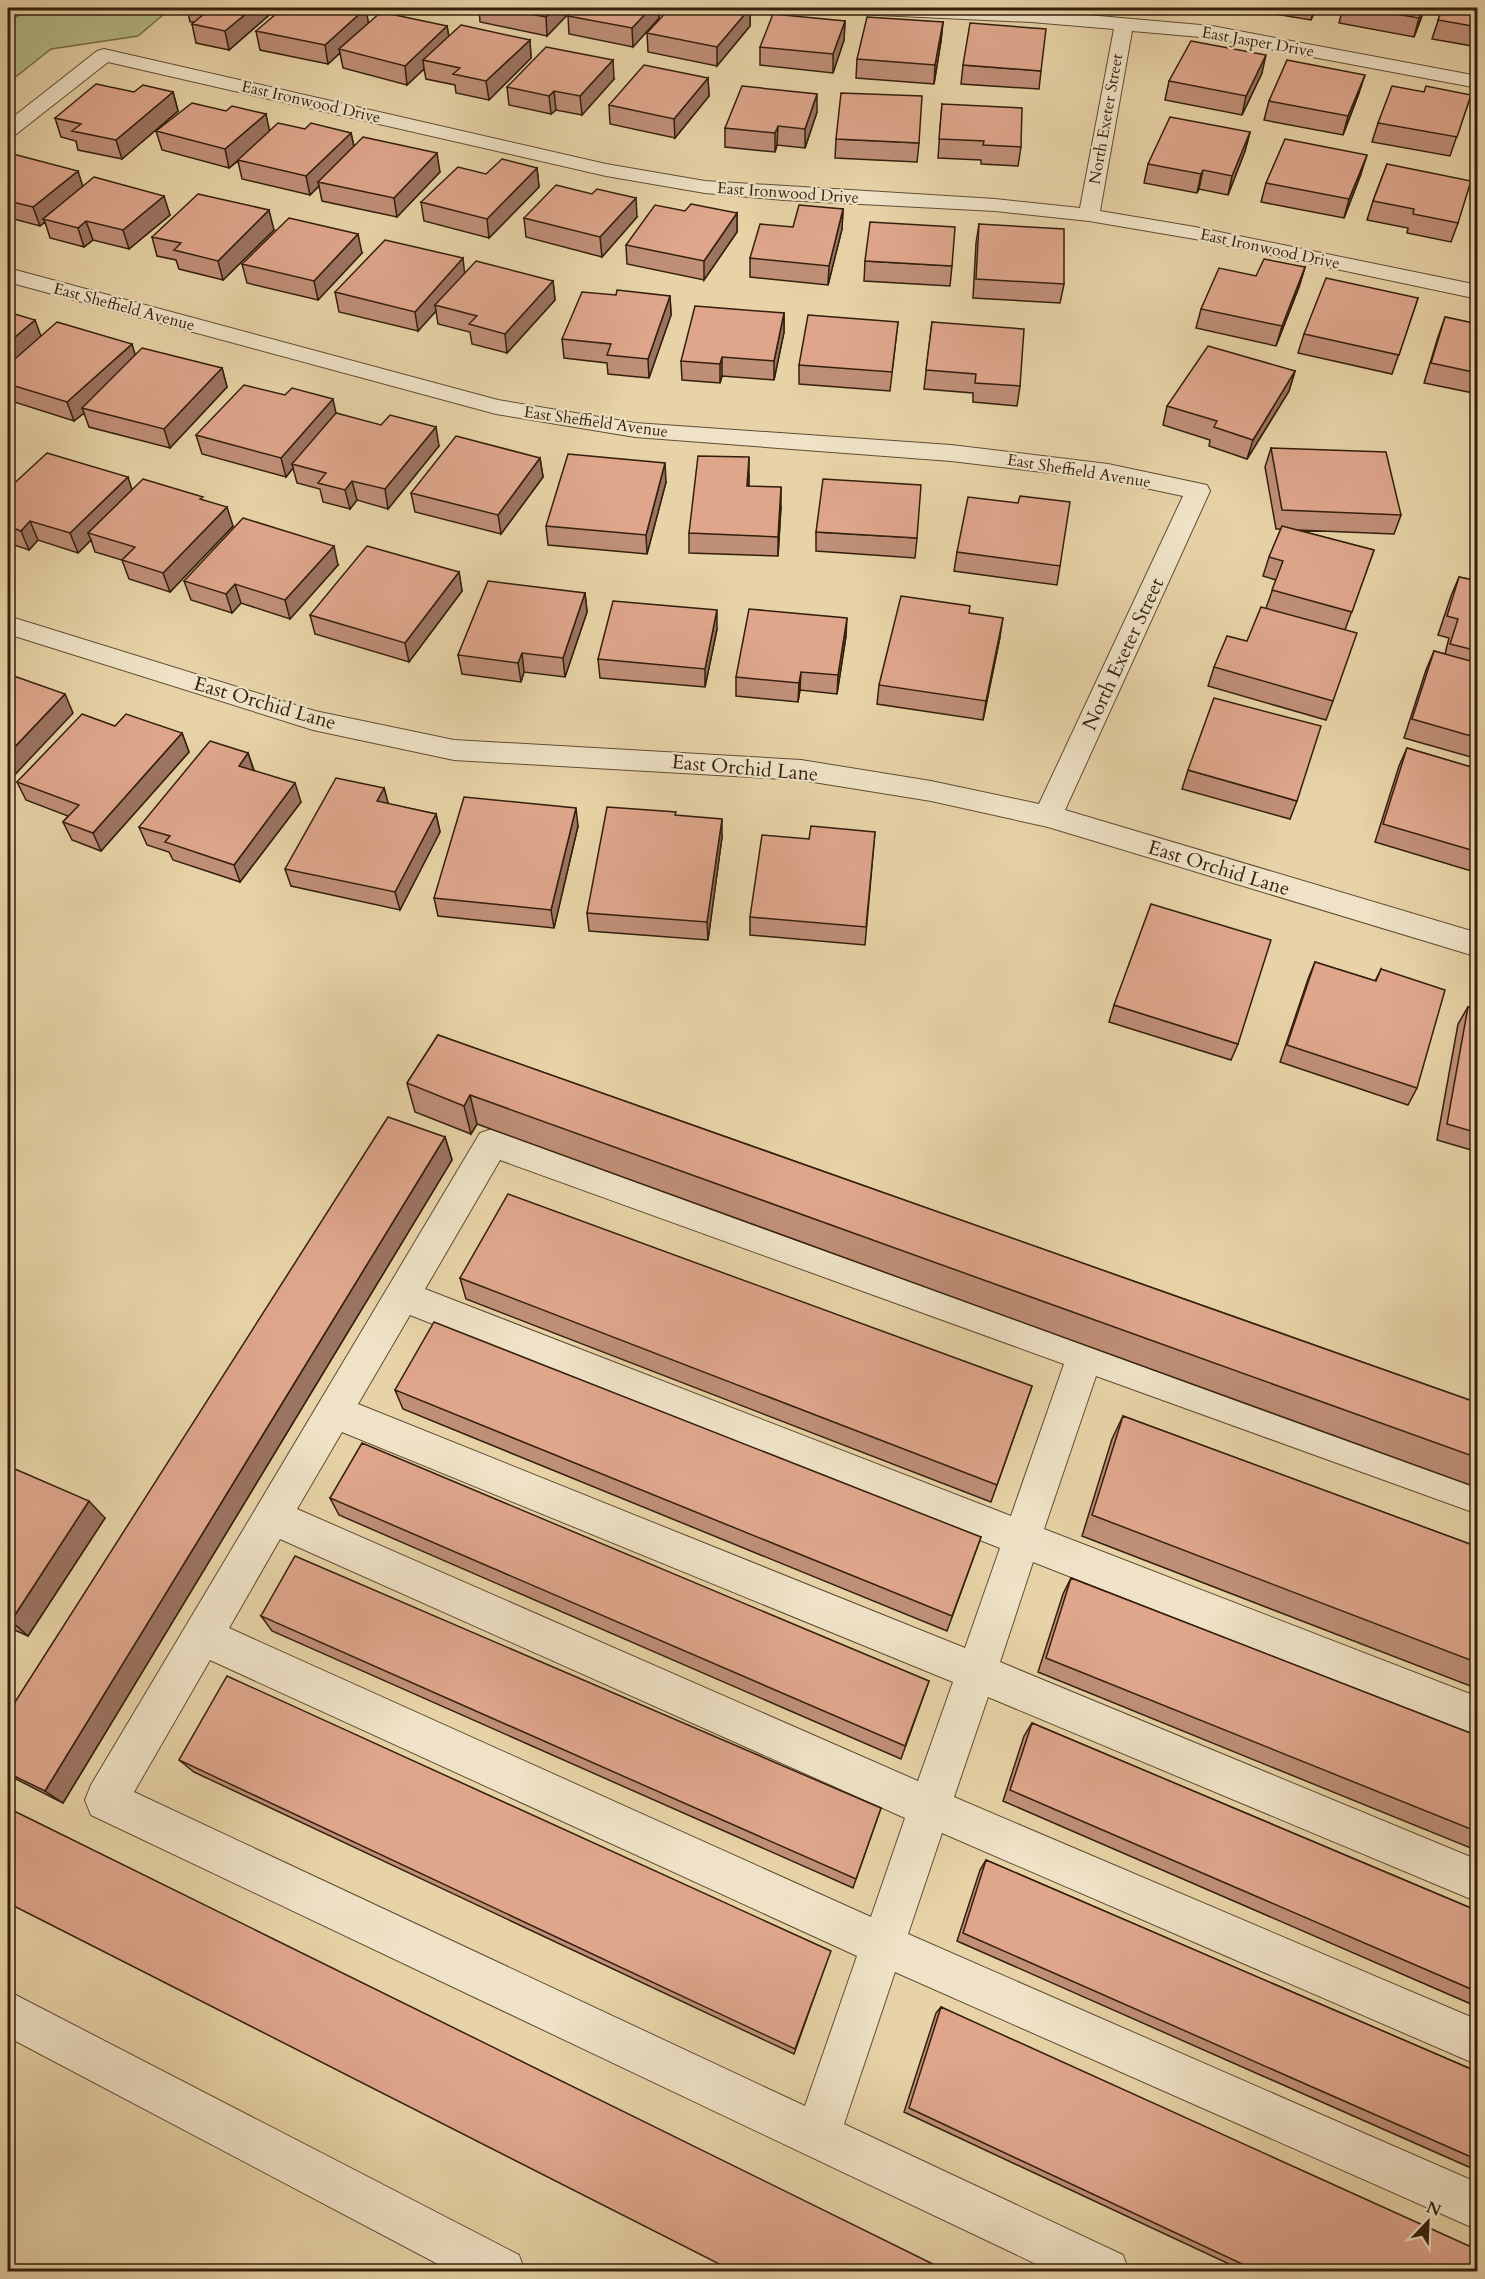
<svg xmlns="http://www.w3.org/2000/svg" width="1485" height="2279" font-family="Cardo,serif">
<style>
.green{fill:#b6bc87;stroke:#756e4a;stroke-width:1.5}
.lines{fill:none;stroke-linecap:round;stroke-linejoin:round}
.lane-casing{stroke:#614c34;stroke-width:2}
.street-casing{stroke:#614c34;stroke-width:2}
.lane{fill:#efe2c6;fill-rule:evenodd}
.street{fill:#efe2c6;fill-rule:evenodd}
.wall{fill:#c08f78;stroke:#341f0d;stroke-width:1.5}
.shaded-wall{fill:#9c7462;stroke:#341f0d;stroke-width:1.5}
.building{fill:#dfa68c;stroke:#341f0d;stroke-width:1.5}
.labels{text-anchor:middle;dominant-baseline:central;stroke-width:4.5;stroke-linejoin:round;paint-order:stroke}
.far-street-label{font-size:16px;fill:#341f0d;stroke:#efe2c6}
.street-label{font-size:20px;fill:#341f0d;stroke:#efe2c6}
</style>
<rect width="100%" height="100%" fill="#e7d3a7"/>
<filter id="stains"><feTurbulence type="fractalNoise" baseFrequency=".00333" numOctaves="4"/><feColorMatrix values="0 0 0 0 .2 0 0 0 0 .09 0 0 0 0 .02 0 0 0 .5 -.17"/></filter>
<radialGradient id="worn" r=".72"><stop offset=".6" stop-color="#630" stop-opacity="0"/><stop offset="1" stop-color="#630" stop-opacity=".3"/></radialGradient>
<!-- green -->
<path class="green" d="M30,8H171L138,36L51,49L8,83V23Z"/>
<g class="lines">
<!-- lane casing -->
<g class="lane-casing">
<path id="lane" d="M492,1129L1478,1478V1514L1096,1376L1044,1529L1478,1697V1737L1033,1562L1000,1662L1478,1860V1902L988,1697L954,1797L1478,2020V2065L942,1833L908,1934L1478,2183V2230L895,1972L844,2124L1123,2255L1129,2272H1053L91,1815L85,1800L91,1785L480,1133ZM500,1160L1064,1364L1011,1516L425,1289ZM410,1315L1000,1548L965,1648L358,1404ZM342,1432L953,1682L918,1781L297,1509ZM280,1539L905,1818L871,1917L229,1628ZM210,1660L857,1956L805,2106L134,1792Z
M8,1991L519,2255L525,2272H453L8,2037Z"/>
</g>
<!-- street casing -->
<g class="street-casing">
<path id="street" d="M848,8L1031,10L1212,26L1478,76V88L1212,38L1132,31L1100,211L1195,227L1478,285V299L1195,239L1089,221L995,211L784,200L705,193L606,176L108,62L15,135L8,137V121L97,51L104,49L606,164L705,181L995,199L1080,208L1114,29L1031,22L857,14Z
M8,268L498,400L635,423L951,445L1108,464L1207,485L1210,491L1065,810L1478,933V957L1048,827L931,801L801,780L454,760L313,730L8,634V616L315,711L454,740L801,760L931,781L1039,804L1183,496L1108,480L951,461L635,437L496,414L8,282Z"/>
</g>
<!-- lane -->
<use href="#lane" class="lane"/>
<!-- street -->
<use href="#street" class="street"/>
</g>
<!-- wall -->
<path class="wall" d="M187,8H275V10L229,50L196,43L192,24L194,22H190Z
M366,8L368,23L447,26L449,37L530,40L531,58L489,100L456,93L455,85L426,79L424,69L407,85L343,68L340,53L328,64L260,50L256,31Z
M479,8H574L547,36L480,22Z
M576,8H659V18L633,47L569,34L568,16Z
M750,8V26L717,66L648,52L647,33Z
M1275,8H1316L1311,20L1274,14Z
M1343,8H1425L1414,37L1339,23Z
M1435,8H1478V47L1432,39L1442,9Z
M845,21L844,40L833,73L760,65V47Z
M943,22L941,41L934,84L856,78L857,59Z
M963,65L1041,71L1039,89L961,84Z
M1262,73L1242,115L1165,100L1169,81Z
M708,78L709,96L675,138L610,124L609,105Z
M614,79L582,115L556,110L551,114L509,105L507,87Z
M134,92H173L178,111L122,159L78,150L76,141L61,137L55,118Z
M1424,92L1471,95L1450,156L1372,142L1378,123Z
M1359,93L1343,135L1264,120L1269,101Z
M942,104L1021,147L1018,166L981,164V160L938,158Z
M817,112L805,148L777,145L775,152L725,147V128Z
M305,129L351,133L354,147L440,172L397,217L322,201L319,186L310,195L242,179L238,161L229,168L162,150L156,131H270Z
M1250,132L1245,151L1228,195L1199,189L1197,193L1144,183L1148,164Z
M836,139L919,143L917,162L835,158Z
M8,158L83,187L170,215L129,249L93,240L84,247L50,238L45,222L40,226L14,219L8,225Z
M1387,164L1458,223L1451,242L1407,233L1408,228L1367,220L1373,201Z
M537,168L539,187L489,238L424,221L421,202Z
M1361,174L1344,218L1261,202L1266,183Z
M843,209L842,229L828,285L750,277V258L793,227Z
M685,211L737,213V232L704,280L627,264L626,245Z
M637,217L602,257L526,237L524,218Z
M979,224L1064,284L1060,303L973,298L976,243Z
M1478,229V247L1472,246Z
M274,230L223,280L179,269L176,260L157,256L152,237Z
M362,253L318,300L247,283L242,264Z
M865,261L952,266L950,286L864,281Z
M1305,267L1299,287L1276,346L1196,328L1201,309Z
M465,273L553,281L555,300L507,353L472,344L470,332L438,324L436,311L418,331L339,312L335,292Z
M616,295L670,296L671,315L649,378L608,374L607,363L564,358L562,339Z
M1418,298L1392,374L1298,353L1304,334Z
M8,312L41,336L135,355L222,368L227,387L170,448L89,427L84,413L74,421L8,400Z
M784,313V332L774,380L722,376L720,383L682,380L681,361Z
M1445,317L1478,324V394L1424,383L1438,337Z
M898,322L890,391L799,384V365Z
M932,322L1020,386L1017,406L973,402V393L924,389Z
M1295,371L1289,391L1247,459L1209,446L1210,440L1163,425L1167,406Z
M336,413L439,446L388,509L357,500L350,509L323,502L320,489L297,483L293,468L286,477L202,454L196,435Z
M1271,448L1401,515L1394,534L1297,530L1374,550L1345,630L1333,701L1326,720L1208,686L1214,667L1247,641L1266,608L1276,580L1263,576L1269,557L1281,529H1276L1265,467Z
M540,458L543,477L501,534L415,512L411,493Z
M749,476V486L781,506L778,556L689,553V533Z
M666,482L647,554L548,545L546,526Z
M8,489L132,490L203,500L233,526L170,592L129,579L122,560L95,552L91,540L78,553L38,540L29,550L8,543Z
M1018,503L1060,566L1057,585L954,571L957,552Z
M816,532L917,538L915,558L816,551Z
M338,565L290,619L241,603L232,613L191,600L184,581Z
M459,572L462,591L409,662L315,634L310,615Z
M1459,577L1478,581V759L1404,738L1426,670L1434,651L1445,654L1449,638L1438,635L1451,596Z
M585,593L587,612L565,677L524,672L521,682L462,674L458,655Z
M969,613L1000,637L983,720L877,704L879,685Z
M717,629L705,687L600,678L598,659Z
M846,636L837,694L800,690L798,702L736,696V677Z
M115,726L182,733L189,752L101,851L72,840L63,822L68,816L26,800L17,782Z
M1407,748L1478,769V873L1375,842L1399,766Z
M248,753L254,770L301,802L240,882L173,860L169,852L147,845L139,827Z
M1188,770L1297,801L1290,819L1182,789Z
M384,788L388,804L436,814L440,832L400,910L291,886L285,869Z
M578,826L554,928L438,916L434,898Z
M875,832L865,945L750,935V917L809,839Z
M722,837L708,940L589,931L587,913Z
M1315,962L1375,981L1381,969L1417,1088L1408,1105L1280,1062L1308,979Z
M1114,1005L1238,1044L1231,1060L1109,1022Z
M1468,1007L1478,1010V1152L1437,1140L1458,1024Z
M438,1035L1478,1403V1488L477,1124L471,1134L415,1112L407,1083Z
M445,1137L452,1160L63,1803L8,1775V1713Z
M460,1278L1032,1386L991,1502L466,1299Z
M395,1390L981,1537L947,1631L403,1409Z
M1123,1416L1478,1547V1689L1082,1536L1112,1439Z
M8,1466L105,1518L28,1636L8,1627Z
M330,1498L929,1681L901,1759L339,1515Z
M1071,1578L1478,1736V1851L1038,1672L1063,1594Z
M261,1616L881,1808L853,1888L272,1631Z
M1032,1723L1478,1911V2007L1003,1801L1024,1736Z
M179,1760L828,1958L794,2054L194,1772Z
M986,1860L1478,2072V2171L957,1941L980,1870Z
M941,2007L1478,2271H1244L904,2112L936,2013Z"/>
<!-- shaded-wall -->
<path class="shaded-wall" d="M253,8H275V10L229,50L225,31Z
M366,8L369,27L339,49L340,53L328,64L325,45Z
M555,8H574L547,36L546,17Z
M651,8H659V18L633,47L632,28Z
M750,8V26L717,66V47Z
M1314,8H1316L1311,20Z
M1423,8H1425L1414,37L1419,18Z
M845,21L844,40L833,73V54Z
M943,22L941,41L934,84L935,65Z
M447,26L450,44L423,60L424,69L407,85L405,66Z
M530,40L531,58L489,100L486,81Z
M1266,55L1262,73L1242,115L1246,96Z
M613,60L614,79L582,115L580,96Z
M1365,75L1359,93L1343,135L1348,116Z
M708,78L709,96L675,138L674,119Z
M554,91L556,110L551,114L549,96Z
M173,92L178,111L122,159L116,140Z
M817,94V112L805,148V129Z
M266,114L270,133L229,168L225,149Z
M778,126L777,145L775,152V133Z
M1250,132L1245,151L1228,195L1232,176Z
M351,133L355,151L318,182L319,186L310,195L306,176Z
M437,153L440,172L397,217L394,198Z
M1367,155L1361,174L1344,218L1349,199Z
M537,168L539,187L489,238L487,219Z
M1203,170L1199,189L1197,193L1201,174Z
M78,171L84,190L43,219L45,222L40,226L33,207Z
M164,196L170,215L129,249L123,230Z
M636,198L637,217L602,257L600,237Z
M8,202L14,219L8,225Z
M843,209L842,229L828,285L829,266Z
M269,210L274,230L223,280L218,261Z
M737,213V232L704,280V261Z
M86,221L93,240L84,247L78,228Z
M358,234L362,253L318,300L314,281Z
M463,258L465,277L435,305L436,311L418,331L415,312Z
M1305,267L1299,287L1276,346L1282,326Z
M553,281L555,300L507,353L505,334Z
M670,296L671,315L649,378L648,359Z
M784,313V332L774,380V361Z
M35,320L42,339L8,368V343Z
M132,344L138,364L82,408L84,413L74,421L67,402Z
M722,357V376L720,383V364Z
M222,368L227,387L170,448L164,429Z
M1295,371L1289,391L1247,459L1253,440Z
M333,399L337,418L292,464L293,468L286,477L281,458Z
M436,427L439,446L388,509L385,489Z
M749,457V476L747,505V486Z
M540,458L543,477L501,534L498,515Z
M665,463L666,482L647,554L646,535Z
M128,477L134,496L88,533L91,540L78,553L70,533Z
M352,481L357,500L350,509L345,490Z
M781,487V506L778,556V537Z
M227,507L233,526L170,592L163,573Z
M30,521L38,540L29,550L21,531Z
M334,546L338,565L290,619L285,600Z
M459,572L462,591L409,662L405,643Z
M235,584L241,603L232,613L226,594Z
M585,593L587,612L565,677L563,658Z
M717,610V629L705,687V669Z
M847,618L846,636L837,694L838,675Z
M1003,618L1000,637L983,720L986,701Z
M522,653L524,672L521,682L518,663Z
M801,672L800,690L798,702L799,683Z
M65,694L73,713L8,782V754Z
M182,733L189,752L101,851L93,833Z
M248,753L254,772L239,766Z
M295,783L301,802L240,882L234,865Z
M384,788L389,806L377,801Z
M576,808L578,826L554,928L551,910Z
M436,814L440,832L400,910L395,892Z
M722,819V837L708,940L707,922Z
M470,1095L477,1124L471,1134L464,1106Z
M445,1137L452,1160L63,1803L45,1791Z
M89,1501L105,1518L28,1636L11,1621Z"/>
<!-- building -->
<path class="building" d="M207,8H253L225,31L192,24L211,8Z
M283,8H366L325,45L256,31Z
M498,8H555L546,17Z
M576,8H651L632,28L568,16Z
M670,8H750L717,47L647,33Z
M1359,8H1423L1419,18Z
M1443,8H1478V27L1438,20Z
M381,12L447,26L405,66L339,49Z
M773,14L845,21L833,54L760,47Z
M867,17L943,22L935,65L857,59Z
M970,23L1046,29L1041,71L963,65Z
M461,25L530,40L486,81L453,74L460,68L423,60Z
M1191,41L1266,55L1246,96L1169,81Z
M546,47L613,60L580,96L554,91L549,96L507,87Z
M1287,60L1365,75L1348,116L1269,101Z
M644,65L708,78L674,119L609,105Z
M96,84L134,92L143,85L173,92L116,140L72,131L81,124L55,118Z
M742,86L817,94L805,129L778,126L775,133L725,128Z
M1392,86L1424,92L1426,86L1471,95L1457,137L1378,123Z
M841,93L922,96L919,143L836,139Z
M192,103L226,111L232,106L266,114L225,149L156,131Z
M942,104L1022,108L1021,147L983,145L984,141L939,139Z
M1170,117L1250,132L1232,176L1203,170L1201,174L1148,164Z
M278,123L305,129L311,123L351,133L306,176L238,160Z
M363,137L437,153L394,198L318,182Z
M1285,139L1367,155L1349,199L1266,183Z
M13,154L78,171L33,207L8,201V158Z
M502,159L537,168L487,219L421,202L458,167L486,174Z
M1387,164L1471,181L1458,223L1413,214L1414,209L1373,201Z
M94,177L164,196L123,230L86,221L78,228L43,219Z
M556,185L592,194L597,189L636,198L600,237L524,218Z
M198,194L269,210L218,261L174,250L181,243L152,237Z
M691,204L737,213L704,261L626,245L655,205L685,211Z
M799,205L843,209L829,266L750,258L760,224L793,227Z
M289,218L358,234L314,281L242,264Z
M870,222L955,227L952,266L865,261Z
M979,224L1064,229V284L976,279Z
M385,240L463,258L415,312L335,292Z
M1264,259L1305,267L1282,326L1201,309L1219,268L1256,276Z
M476,261L553,281L505,334L469,324L477,316L435,305Z
M1326,278L1418,298L1399,355L1304,334Z
M617,290L670,296L648,359L607,355L611,344L562,339L582,292L616,295Z
M695,306L784,313L774,361L722,357L720,364L681,361Z
M8,312L35,320L8,343Z
M808,315L898,322L892,372L799,365Z
M1445,317L1478,324V373L1431,363Z
M57,322L132,344L67,402L8,384V365Z
M932,322L1024,329L1020,386L975,383L976,374L926,370Z
M1208,346L1295,371L1253,440L1214,427L1217,421L1167,406Z
M142,348L222,368L164,429L82,408Z
M244,385L285,395L292,388L333,399L281,458L196,435Z
M336,413L381,425L390,415L436,427L385,489L352,481L345,490L318,483L326,473L292,464Z
M456,436L540,458L498,515L411,493Z
M1271,448L1386,452L1401,515L1282,510Z
M47,453L128,477L70,533L30,521L21,531L8,526V489Z
M568,454L665,463L646,535L546,526Z
M698,456L749,457L747,486L781,487L778,537L689,533Z
M143,479L203,497L200,499L227,507L163,573L122,560L135,547L88,533Z
M823,479L921,485L917,538L816,532Z
M1020,496L1070,502L1060,566L957,552L968,497L1018,503Z
M243,518L334,546L285,600L235,584L226,594L184,581Z
M1282,526L1374,550L1352,612L1272,590L1283,561L1269,557Z
M367,546L459,572L405,643L310,615Z
M1459,577L1478,581V651L1450,644L1458,619L1447,616Z
M488,581L585,593L563,658L522,653L518,663L458,655Z
M901,596L970,606L969,613L1003,618L986,701L879,685Z
M613,601L717,610L705,669L598,659Z
M1261,607L1357,633L1333,701L1214,667L1227,636L1247,641Z
M749,609L847,618L838,675L801,672L799,683L736,677Z
M1434,651L1478,663V738L1412,719Z
M11,675L65,694L8,754V679Z
M1214,698L1321,726L1297,801L1188,770Z
M82,714L115,726L126,714L182,733L93,833L63,822L79,805L17,782Z
M210,741L248,753L239,766L295,783L234,865L165,842L170,836L139,827Z
M1407,748L1478,769V852L1383,824Z
M336,778L384,788L377,801L436,814L395,892L285,869Z
M464,797L576,808L551,910L434,898Z
M607,807L676,812L675,815L722,819L707,922L587,913Z
M811,826L875,832L866,927L750,917L762,835L809,839Z
M1151,904L1271,940L1238,1044L1114,1005Z
M1315,962L1376,981L1381,969L1445,990L1417,1088L1287,1045Z
M1468,1007L1478,1010V1133L1447,1124Z
M438,1035L1478,1403V1458L470,1095L464,1106L407,1083Z
M388,1117L445,1137L45,1791L8,1773V1713Z
M508,1194L1032,1386L997,1485L460,1278Z
M434,1322L981,1537L952,1616L395,1390Z
M1123,1416L1478,1547V1663L1092,1515Z
M362,1443L929,1681L905,1746L330,1498Z
M8,1466L89,1501L11,1621L8,1620Z
M295,1556L881,1808L856,1879L261,1616Z
M1071,1578L1478,1736V1832L1046,1658Z
M227,1676L831,1951L795,2049L179,1760Z
M1032,1723L1478,1911V1992L1010,1790Z
M8,1808L947,2271H733L8,1903Z
M986,1860L1478,2072V2160L963,1933Z
M941,2007L1478,2250V2271H1257L909,2108Z"/>
<g class="labels">
<!-- far-street labels -->
<g class="far-street-label">
<text transform="translate(1258 42) rotate(10)">East Jasper Drive</text>
<text transform="translate(311 102) rotate(13)">East Ironwood Drive</text>
<text transform="translate(1106 119) rotate(-80)">North Exeter Street</text>
<text transform="translate(788 193) rotate(4)">East Ironwood Drive</text>
<text transform="translate(1270 249) rotate(12)">East Ironwood Drive</text>
<text transform="translate(124 307) rotate(15)">East Sheffield Avenue</text>
<text transform="translate(596 422) rotate(8)">East Sheffield Avenue</text>
<text transform="translate(1079 471) rotate(9)">East Sheffield Avenue</text>
</g>
<!-- street labels -->
<g class="street-label">
<text transform="translate(1123 654) rotate(-65)">North Exeter Street</text>
<text transform="translate(265 703) rotate(16)">East Orchid Lane</text>
<text transform="translate(745 768) rotate(5)">East Orchid Lane</text>
<text transform="translate(1219 868) rotate(17)">East Orchid Lane</text>
</g>
</g>
<!-- margin -->
<rect width="1485" height="2279" fill="none" stroke="#e7d3a7" stroke-width="30"/>
<rect x="9" y="9" width="1467" height="2261" fill="none" stroke="#341f0d" stroke-width="3"/>
<rect x="15" y="15" width="1455" height="2249" fill="none" stroke="#341f0d" stroke-width="1.5"/>
<!-- north arrow -->
<g transform="translate(1428 2222) rotate(23)" stroke="#efe2c6" stroke-width="4.5" paint-order="stroke">
<path d="M0-4.5L10 22L0 15L-10 22Z" fill="#341f0d"/>
<text y="-9" font-size="16" font-weight="bold" text-anchor="middle" fill="#341f0d">N</text>
</g>
<rect width="100%" height="100%" filter="url(#stains)"/>
<rect width="100%" height="100%" fill="url(#worn)"/>
</svg>
